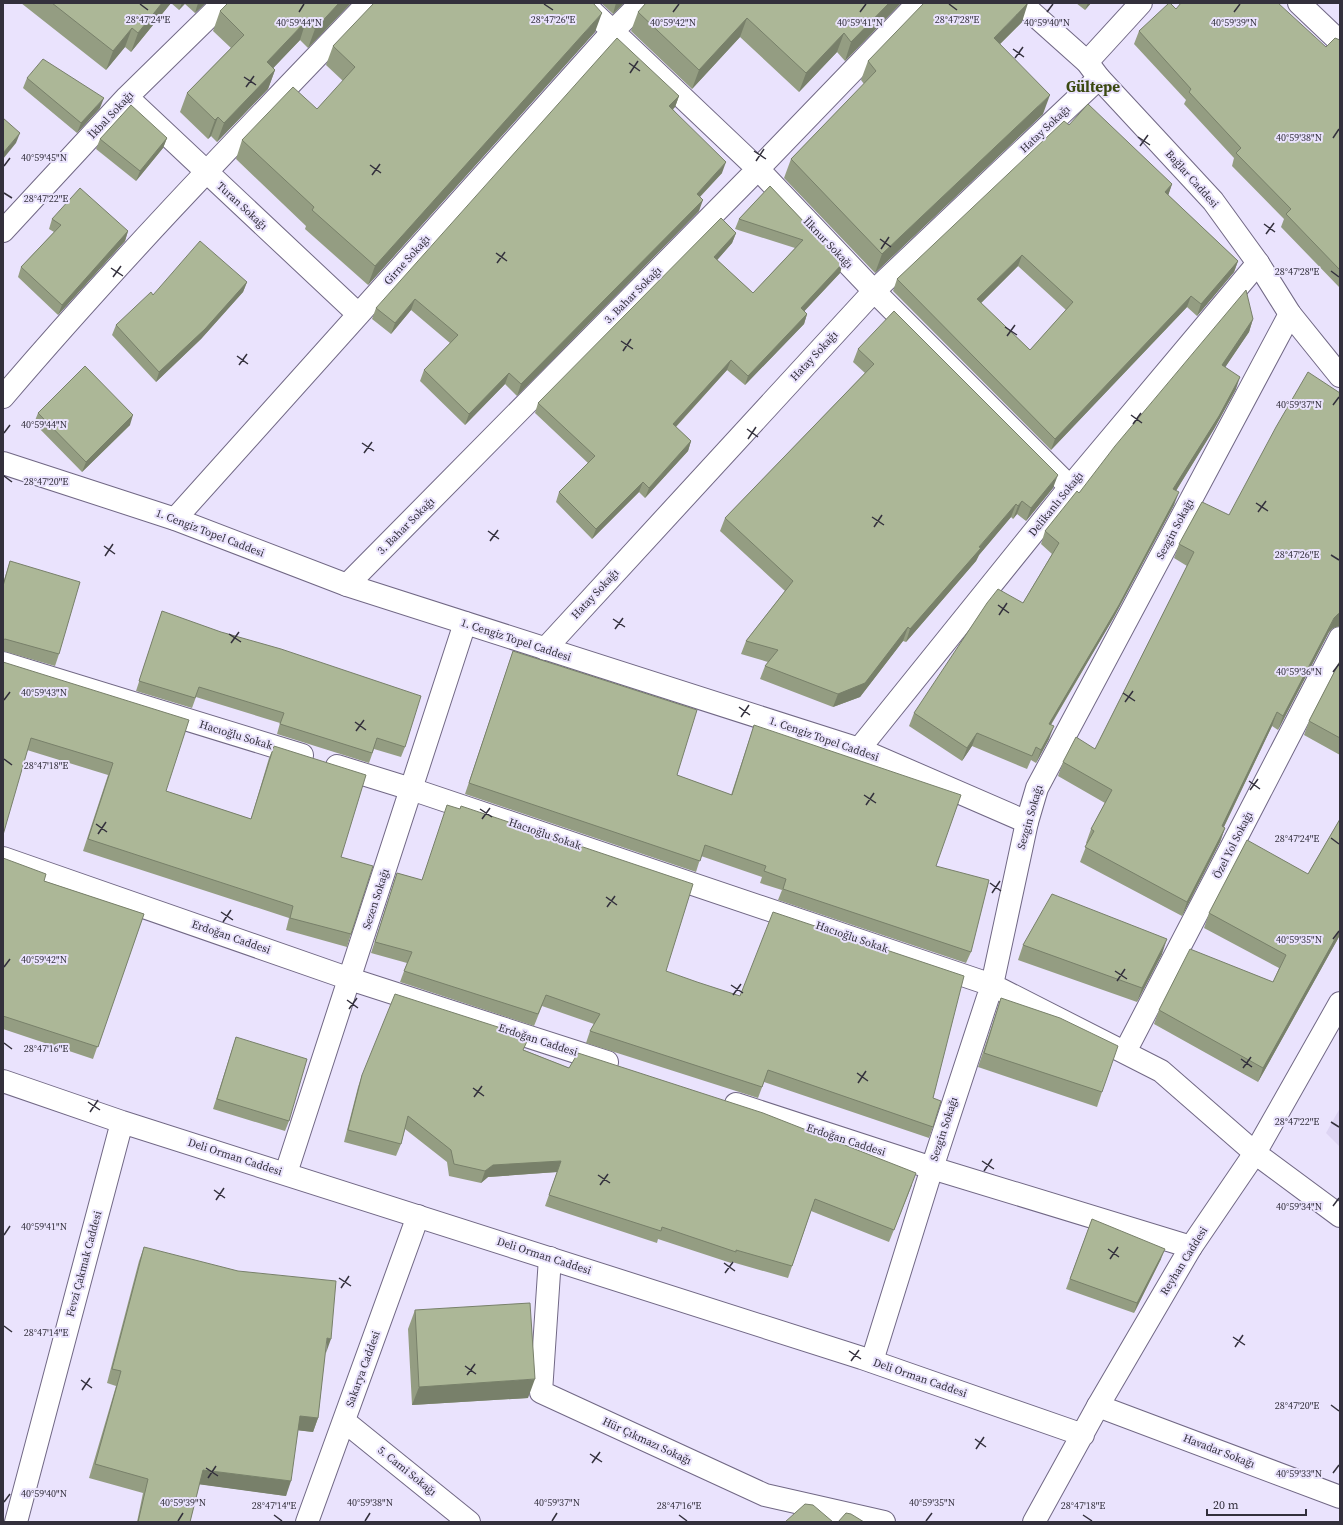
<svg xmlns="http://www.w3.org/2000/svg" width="1343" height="1525" font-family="'Source Serif 4',serif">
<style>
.built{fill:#ddd4f3}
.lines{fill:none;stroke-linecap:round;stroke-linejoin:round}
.street-casing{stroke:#716885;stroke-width:24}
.secondary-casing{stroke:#716885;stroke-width:24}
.street{stroke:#fff;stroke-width:22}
.secondary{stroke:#fff;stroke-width:22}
.wall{fill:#949d82;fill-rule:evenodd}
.shaded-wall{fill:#78806a}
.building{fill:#acb797;stroke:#78806a;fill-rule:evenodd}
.ticks{fill:none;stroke:#33303c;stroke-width:1.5}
.labels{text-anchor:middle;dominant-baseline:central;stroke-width:4;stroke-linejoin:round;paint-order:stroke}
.street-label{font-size:11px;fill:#33303c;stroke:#eae3fd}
.district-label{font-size:15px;font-weight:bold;fill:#3b4911;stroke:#eae3fd}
.ticks-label{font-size:10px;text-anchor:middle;fill:#33303c;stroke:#eae3fd;stroke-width:4;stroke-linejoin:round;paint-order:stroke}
</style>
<rect width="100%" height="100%" fill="#eae3fd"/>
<!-- built -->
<path class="built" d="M1340,1108V1147L1326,1133Z"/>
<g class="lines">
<!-- street casing -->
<g class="street-casing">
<path id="street" d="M583,3L758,169L874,291L1070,487
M1299,3L1340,42
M1087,62L1141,3
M127,97L358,314
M3,231L127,97L223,3
M3,397C119,261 244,132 368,3
M175,519L612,32L641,3
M347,585L758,169L918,3
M545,649L874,291L1099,78
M3,663L302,755
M859,749L1070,487L1258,263
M337,766L411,789L992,985L1161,1071L1255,1153
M3,858L350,979L607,1062
M1125,1052L1340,638
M736,1104L932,1168L1191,1247
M286,1173L465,623
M550,1258L541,1392L765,1495L884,1522
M872,1361L932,1168L992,985L1027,822L1037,788L1290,314
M1098,1406L1340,1497
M344,1421L469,1522
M307,1522L418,1216"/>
</g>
<!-- secondary casing -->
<g class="secondary-casing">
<path id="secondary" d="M1021,3L1087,62L1099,78L1213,201L1258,263L1290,314L1340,376
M3,463L175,519L347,585L859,749L1027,822
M3,1081L122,1122L862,1358L1083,1435
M1255,1153L1340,1216
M16,1522L122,1122
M1034,1522L1098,1406L1191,1247L1255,1153L1340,1003"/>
</g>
<!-- street -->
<use href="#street" class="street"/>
<!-- secondary -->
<use href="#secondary" class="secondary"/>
</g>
<!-- wall -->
<path class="wall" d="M21,3H171L131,52L125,47L106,70Z
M171,3H206L195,13L185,4L179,10Z
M351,3L308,48L300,40L273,68L275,70L268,89L217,142L211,136L208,139L180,112L187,93L231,48L213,31L220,11Z
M601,3H624L613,14Z
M901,3L845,61L837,52L799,92L740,37L692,89L631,31L638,12Z
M1076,3H1091L1085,10Z
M1176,9L1326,47L1340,40V288L1281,227L1284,219L1232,166L1234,158L1184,104L1186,100L1134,44L1139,31Z
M1022,22L1000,44L1043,114L875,273L784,178L791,159L864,84L861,80L868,61Z
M595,32L368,285L305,229L306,226L236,159L242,140L317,109L343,81L326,65L333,46Z
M27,78L100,108L77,133L23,88Z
M679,96L675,107L673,109L722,173L700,197L699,211L517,396L505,384L465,425L420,381L424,370L450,343L411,310L391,334L372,319L376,308Z
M1069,125L1172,184L1168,195L1238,261L1234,272L1197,316L1187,307L1051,450L893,291L897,279ZM1018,266L1066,310L1030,350L981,303Z
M167,138L163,148L136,181L96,149L100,139Z
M770,186L843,263L840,273L804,311L807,314L804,324L745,385L727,370L676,427L691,441L688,451L645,498L639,492L592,539L556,502L559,492L588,463L535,413L538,403L736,233L732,243L717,260L753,293L795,248L735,229L739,219Z
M52,219L128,231L125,241L58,315L18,277L21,267L54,232L49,229Z
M247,282L243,292L201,339L156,382L112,335L116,325L153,295Z
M1253,319L1249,332L1225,367L1236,389L1214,429L1176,491L1174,505L1114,617L1051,725L1049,739L1036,763L1031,760L1027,769L972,746L962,761L909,726L914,713L1023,603L1052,554L1041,544L1045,531L1079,493Z
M858,349L1053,488L1026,521L1017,514L1013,519L1011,517L979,555L976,561L906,642L903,641L860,697L833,707L760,679L765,666L768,662L741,654L746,641L785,591L720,531L725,518L865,373L853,362Z
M1340,393V626L1333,628L1329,632L1278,730L1272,726L1224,827L1225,828L1220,842L1182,916L1080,862L1087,844L1086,843L1091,829L1105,803L1058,776L1063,762L1095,749L1187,566L1174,558L1179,544L1229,515Z
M38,413L130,425L82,472L34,423Z
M10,561L59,654L55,666L3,651V583Z
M162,611L405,747L401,757L374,749L369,763L277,734L280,723L196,697L192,708L136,691Z
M513,651L677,775L731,795L754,725L936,866L971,952L966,963L778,900L782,890L760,883L762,877L701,856L696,872L465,794Z
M1340,661V755L1304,735L1309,721Z
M3,662L166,791L251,819L269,758L274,746L341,857L351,934L347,947L286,930L289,918L83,851L108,775L27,750Z
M1340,819V935L1258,1082L1154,1024L1159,1010L1273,982L1279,968L1204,928L1209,913L1308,874Z
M3,858L44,881L144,914L93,1059L3,1029Z
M397,873L421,880L666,971L933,1098V1127L929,1138L764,1082L758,1098L586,1043L590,1031L594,1024L542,1006L534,1026L400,982L407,963L371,953Z
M1023,945L1162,954L1137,1002L1018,960Z
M1001,998L1102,1092L1097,1107L978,1067Z
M236,1037L289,1121L285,1131L213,1109Z
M524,1050L569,1068L912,1185L889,1242L811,1211L788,1278L732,1262L731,1263L658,1239L657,1243L545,1206L557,1172L488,1177L481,1183L449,1176L447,1162L405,1129L401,1144L396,1156L344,1142L358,1087L362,1075Z
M1092,1219L1161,1259L1134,1313L1066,1289Z
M144,1247L325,1353L318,1418L313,1432L298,1430L286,1496L199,1484L190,1522H137L143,1493L89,1478L116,1386L107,1383L139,1261Z
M415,1310L528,1398L412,1405L408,1329Z"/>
<!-- shaded-wall -->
<path class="shaded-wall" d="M162,3H171L131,52L138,33Z
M182,3H185L179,10Z
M198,3H206L195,13Z
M339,3H351L308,48L315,29Z
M616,3H624L613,14Z
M889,3H901L845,61L851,42Z
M1028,3L1022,22L987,57L994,38Z
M1088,3H1091L1085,10Z
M602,13L595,32L368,285L375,266Z
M747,18L740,37L692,89L699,70Z
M306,21L300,40L260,82L267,62Z
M132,28L125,47L106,70L113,51Z
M844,33L837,52L799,92L806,73Z
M275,70L268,89L217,142L224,123Z
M1050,95L1043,114L875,273L882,254Z
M679,96L675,107L665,117L669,106Z
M104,98L100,108L77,133L81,123Z
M218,117L211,136L208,139L215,120Z
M20,133L16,143L3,159V153Z
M167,138L163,148L136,181L140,171Z
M726,162L722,173L692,205L697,194Z
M1172,184L1168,196L1165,192Z
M703,200L699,211L517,396L521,384Z
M128,231L125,241L58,315L62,305Z
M736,233L732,243L711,267L714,257Z
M1022,255L1018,266L973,311L977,299Z
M1238,261L1234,272L1197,316L1201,304Z
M843,263L840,273L798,318L801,308Z
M247,282L243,292L201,339L156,382L159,372Z
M1191,296L1187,307L1051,450L1055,439Z
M415,299L411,310L391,334L395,323Z
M807,314L804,324L745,385L748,376Z
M1253,319L1249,332L1218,378L1222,365Z
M731,360L727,370L669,434L673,424Z
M509,373L505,384L465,425L469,414Z
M1240,377L1236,389L1214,429L1169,502L1173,489Z
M133,415L130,425L82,472L86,462Z
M691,441L688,451L645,498L649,488Z
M1058,475L1053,488L1026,521L1031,508Z
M643,482L639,492L592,539L596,529Z
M1179,492L1174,505L1114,617L1044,736L1049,724Z
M1022,501L1017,514L1013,519L1018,506Z
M1016,504L1011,517L979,555L976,561L906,642L910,629Z
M1340,613V623L1339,626L1333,628L1329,632L1278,730L1283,716L1334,618L1338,614Z
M908,627L903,641L860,697L833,707L838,694Z
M1277,712L1272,726L1217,841L1222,826Z
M1054,726L1049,739L1036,763L1041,750Z
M977,733L972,746L962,761L967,748Z
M1225,828L1220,842L1182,916L1187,902Z
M1340,930V935L1258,1082L1263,1068Z
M1167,939L1162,954L1137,1002L1142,988Z
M561,1161L557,1172L488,1177L481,1183L485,1171L493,1165Z
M1165,1249L1161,1259L1134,1313L1137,1303Z
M327,1338L331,1339L326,1353Z
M535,1379L528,1398L412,1405L419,1387Z
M300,1416L318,1418L313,1432L295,1430Z
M203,1470L291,1481L286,1496L197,1484Z"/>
<!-- building -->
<path class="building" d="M52,3H162L138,33L132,28L113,51Z
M228,3H339L315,29L306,21L267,62L275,70L224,123L218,117L215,120L187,93L244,35L220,11Z
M374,3H593L602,13L375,266L312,210L314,207L242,140L293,87L317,109L355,67L333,46Z
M646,3H889L851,42L844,33L806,73L747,18L699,70L638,12Z
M924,3H1028L994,38L1050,95L882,254L791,159L876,71L868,61Z
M1169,3H1170L1176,9L1181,3H1278L1326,47L1335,38L1340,40V270L1286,214L1291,209L1236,153L1241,148L1189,92L1191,89L1139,31Z
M617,38L679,96L669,106L726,162L697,194L703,200L521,384L509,373L469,414L424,370L458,335L415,299L395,323L376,308Z
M43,59L104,98L81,123L27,78Z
M1088,104L1172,184L1165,192L1238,261L1201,304L1191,296L1055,439L897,279L1064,121L1069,125ZM1022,255L1073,302L1030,350L977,299Z
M131,105L167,138L140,171L100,139Z
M3,118L20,133L3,153Z
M770,186L843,263L801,308L807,314L748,376L731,360L673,424L691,441L649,488L643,482L596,529L559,492L595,456L538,403L721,218L736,233L714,257L753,293L803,240L739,219Z
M80,188L128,231L62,305L21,267L61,225L52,219Z
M200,241L247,282L205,329L159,372L116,325L151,292L153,295Z
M1246,290L1253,319L1222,365L1240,377L1219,416L1173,489L1179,492L1119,605L1049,724L1054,726L1041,750L1036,747L1032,756L977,733L967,748L914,713L987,603L998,589L1023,603L1059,543L1045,531L1077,491L1079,493L1115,446Z
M894,311L1058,475L1031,508L1022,501L1018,506L1016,504L979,547L981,548L910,629L908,627L865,683L838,694L765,666L778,650L746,641L793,581L725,518L874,364L858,349Z
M85,366L133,415L86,462L38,413Z
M1308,372L1340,393V613L1338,614L1334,618L1283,716L1277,712L1222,826L1225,828L1187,902L1085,847L1094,831L1091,829L1112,790L1063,762L1076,737L1095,749L1194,552L1179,544L1202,502L1229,515L1276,427Z
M10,561L80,582L59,654L5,639L3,640V586Z
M162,611L221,632L281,649L421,696L405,747L377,738L372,753L280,724L284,713L199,687L195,698L139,681Z
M513,651L697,710L677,775L732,795L754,725L961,795L936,866L989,880L971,952L783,889L786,879L764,871L766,866L705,845L700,861L469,783Z
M1340,661V738L1309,721Z
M3,662L189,720L166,791L251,819L274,746L366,775L341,857L373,866L351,934L290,918L293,906L88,839L113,763L31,738L3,835Z
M447,805L460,809L461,806L693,884L666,971L697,982L740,996L773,912L964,976L933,1098L941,1101L933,1127L768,1070L762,1087L590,1031L600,1014L546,995L538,1014L404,971L412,952L375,942L397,873L422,880Z
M1340,819V930L1263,1068L1159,1010L1190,949L1273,982L1286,955L1209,913L1247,840L1308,874Z
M3,858L46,874L44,881L144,914L98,1047L3,1016Z
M1052,894L1167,939L1142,988L1023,945Z
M395,994L529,1037L523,1050L569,1068L578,1053L763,1113L916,1173L894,1230L815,1199L792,1266L736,1250V1252L662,1227L661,1231L549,1195L561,1161L493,1165L485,1171L454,1164L451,1150L408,1116L401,1144L348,1130L362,1075Z
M1001,998L1060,1018L1118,1046L1102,1092L984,1053Z
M236,1037L307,1059L289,1121L217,1099Z
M1092,1219L1165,1249L1137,1303L1070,1279Z
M144,1247L238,1271L336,1281L331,1339L327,1338L318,1418L300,1416L291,1481L203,1470L190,1522H138L148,1479L95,1464L121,1371L112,1369Z
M530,1303L535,1379L419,1387L415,1310Z
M805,1504L813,1505L833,1522H785Z
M846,1513L851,1514L864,1522H838Z"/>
<!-- ticks -->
<path class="ticks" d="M140,4L148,10M544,4L553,10M949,4L957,10M299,12L304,4M673,12L679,4M860,12L866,4M1047,12L1053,4M1234,12L1240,4M1013,49L1024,57M1015,58L1023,47M629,63L640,71M630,73L638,61M244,77L256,85M246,87L254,76M1138,137L1150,145M1333,138L1339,129M1140,146L1148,135M754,151L766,159M756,161L764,149M370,165L381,173M4,166L10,158M372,175L380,164M4,193L12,198M1264,224L1275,232M1266,234L1274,223M880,239L891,247M881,249L889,237M496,253L507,261M497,263L505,252M111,268L123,276M1331,271L1339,277M113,277L121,266M1005,327L1017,335M1007,336L1015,325M621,341L633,349M623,351L631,339M237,356L248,364M239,365L247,354M1333,405L1339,397M1131,415L1142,423M1133,424L1141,413M747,429L758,437M4,433L10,425M748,439L756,427M362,443L374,451M364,453L372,442M4,476L12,482M1256,503L1268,511M1258,512L1266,501M872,517L884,525M874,527L882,515M488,531L499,539M490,541L498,530M104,546L115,554M1331,555L1339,560M105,556L113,544M998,605L1009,613M999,615L1007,603M613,619L625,627M615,629L623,618M229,634L241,642M231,643L239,632M1333,672L1339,664M1123,693L1135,701M4,700L10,692M1125,702L1133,691M739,707L750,715M741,717L749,705M355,722L366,730M356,731L364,720M4,759L12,765M1249,781L1260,789M1250,790L1258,779M864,795L876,803M866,805L874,793M480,809L492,817M482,819L490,808M96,824L107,832M98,834L106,822M1331,838L1339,844M990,883L1001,891M992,893L1000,881M606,897L617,905M607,907L615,896M221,912L233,920M223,922L231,910M1333,939L1339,931M4,967L10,959M1115,971L1127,979M1117,981L1125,969M731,985L743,993M733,995L741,984M347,1000L358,1008M349,1009L357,998M4,1043L12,1049M1241,1059L1252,1067M1243,1068L1251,1057M857,1073L868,1081M858,1083L866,1071M473,1088L484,1096M474,1097L482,1086M88,1102L100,1110M90,1112L98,1100M1331,1122L1339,1127M982,1161L994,1169M984,1171L992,1159M598,1175L610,1183M600,1185L608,1174M214,1190L225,1198M216,1200L224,1188M1333,1206L1339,1198M4,1235L10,1226M1108,1249L1119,1257M1110,1259L1118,1247M724,1263L735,1271M725,1273L733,1262M339,1278L351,1286M341,1288L349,1276M4,1326L12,1332M1233,1337L1245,1345M1235,1347L1243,1335M849,1351L861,1359M851,1361L859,1350M465,1366L476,1374M467,1375L475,1364M81,1380L92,1388M82,1390L90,1378M1331,1405L1339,1411M975,1439L986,1447M976,1449L984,1437M590,1454L602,1462M592,1463L600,1452M206,1468L218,1476M1333,1473L1339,1465M208,1478L216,1466M4,1502L10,1494M274,1515L282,1521M679,1515L687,1521M1083,1515L1092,1521M178,1521L183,1513M365,1521L370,1513M552,1521L557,1513M926,1521L932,1513"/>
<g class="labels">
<!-- street labels -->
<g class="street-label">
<text transform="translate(111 115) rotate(-47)">İkbal Sokağı</text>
<text transform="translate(1045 129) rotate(-43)">Hatay Sokağı</text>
<text transform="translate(1192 179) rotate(48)">Bağlar Caddesi</text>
<text transform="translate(242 206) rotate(43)">Turan Sokağı</text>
<text transform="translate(828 243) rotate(46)">İlknur Sokağı</text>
<text transform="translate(407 260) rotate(-48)">Girne Sokağı</text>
<text transform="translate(633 295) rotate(-45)">3. Bahar Sokağı</text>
<text transform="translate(814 356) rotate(-47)">Hatay Sokağı</text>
<text transform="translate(1056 504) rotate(-51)">Delikanlı Sokağı</text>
<text transform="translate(406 526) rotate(-45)">3. Bahar Sokağı</text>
<text transform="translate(1175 529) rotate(-62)">Sezgin Sokağı</text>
<text transform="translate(210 533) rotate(21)">1. Cengiz Topel Caddesi</text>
<text transform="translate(595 594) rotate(-47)">Hatay Sokağı</text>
<text transform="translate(516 640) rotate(18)">1. Cengiz Topel Caddesi</text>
<text transform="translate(236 735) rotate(17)">Hacıoğlu Sokak</text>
<text transform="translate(824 739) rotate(19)">1. Cengiz Topel Caddesi</text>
<text transform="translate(1030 817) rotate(-74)">Sezgin Sokağı</text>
<text transform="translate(545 834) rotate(19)">Hacıoğlu Sokak</text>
<text transform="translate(1233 845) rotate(-63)">Özel Yol Sokağı</text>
<text transform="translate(376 899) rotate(-72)">Sezen Sokağı</text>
<text transform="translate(231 937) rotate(19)">Erdoğan Caddesi</text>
<text transform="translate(852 937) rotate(19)">Hacıoğlu Sokak</text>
<text transform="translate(538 1040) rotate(18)">Erdoğan Caddesi</text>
<text transform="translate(944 1129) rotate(-72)">Sezgin Sokağı</text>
<text transform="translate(846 1140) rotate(18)">Erdoğan Caddesi</text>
<text transform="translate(235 1157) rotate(18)">Deli Orman Caddesi</text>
<text transform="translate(544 1256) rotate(18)">Deli Orman Caddesi</text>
<text transform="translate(1184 1261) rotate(-58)">Reyhan Caddesi</text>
<text transform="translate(84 1264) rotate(-75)">Fevzi Çakmak Caddesi</text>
<text transform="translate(363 1369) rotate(-70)">Sakarya Caddesi</text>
<text transform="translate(920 1378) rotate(19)">Deli Orman Caddesi</text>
<text transform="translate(647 1441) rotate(25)">Hür Çıkmazı Sokağı</text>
<text transform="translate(1219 1451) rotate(21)">Havadar Sokağı</text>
<text transform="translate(407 1471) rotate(39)">5. Cami Sokağı</text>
</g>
<!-- district labels -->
<g class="district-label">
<text x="1093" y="86">Gültepe</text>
</g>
</g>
<g class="ticks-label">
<text x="148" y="23">28°47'24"E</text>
<text x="553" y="23">28°47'26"E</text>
<text x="957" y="23">28°47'28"E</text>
<text x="299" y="26">40°59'44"N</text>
<text x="673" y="26">40°59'42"N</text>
<text x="860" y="26">40°59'41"N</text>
<text x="1047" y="26">40°59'40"N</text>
<text x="1234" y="26">40°59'39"N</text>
<text x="1299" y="141">40°59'38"N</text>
<text x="44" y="161">40°59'45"N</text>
<text x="46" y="202">28°47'22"E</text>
<text x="1297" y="275">28°47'28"E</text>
<text x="1299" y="408">40°59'37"N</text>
<text x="44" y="428">40°59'44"N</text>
<text x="46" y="485">28°47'20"E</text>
<text x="1297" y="558">28°47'26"E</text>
<text x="1299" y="675">40°59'36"N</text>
<text x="44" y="696">40°59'43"N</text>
<text x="46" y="769">28°47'18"E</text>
<text x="1297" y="842">28°47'24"E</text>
<text x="1299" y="943">40°59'35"N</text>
<text x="44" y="963">40°59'42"N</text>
<text x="46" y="1052">28°47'16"E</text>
<text x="1297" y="1125">28°47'22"E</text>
<text x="1299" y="1210">40°59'34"N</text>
<text x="44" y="1230">40°59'41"N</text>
<text x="46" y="1336">28°47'14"E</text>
<text x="1297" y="1409">28°47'20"E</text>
<text x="1299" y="1477">40°59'33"N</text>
<text x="44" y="1497">40°59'40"N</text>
<text x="183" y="1506">40°59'39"N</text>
<text x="370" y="1506">40°59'38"N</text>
<text x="557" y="1506">40°59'37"N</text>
<text x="932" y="1506">40°59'35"N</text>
<text x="274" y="1509">28°47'14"E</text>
<text x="679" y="1509">28°47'16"E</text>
<text x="1083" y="1509">28°47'18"E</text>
</g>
<!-- border -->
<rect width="1343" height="1525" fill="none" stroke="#33303c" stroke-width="8"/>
<!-- scale -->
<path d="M1207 1509v6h99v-6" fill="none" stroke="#33303c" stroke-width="2"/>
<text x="1213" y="1509" font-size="12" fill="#33303c" stroke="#eae3fd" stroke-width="3" paint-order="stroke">20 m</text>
</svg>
